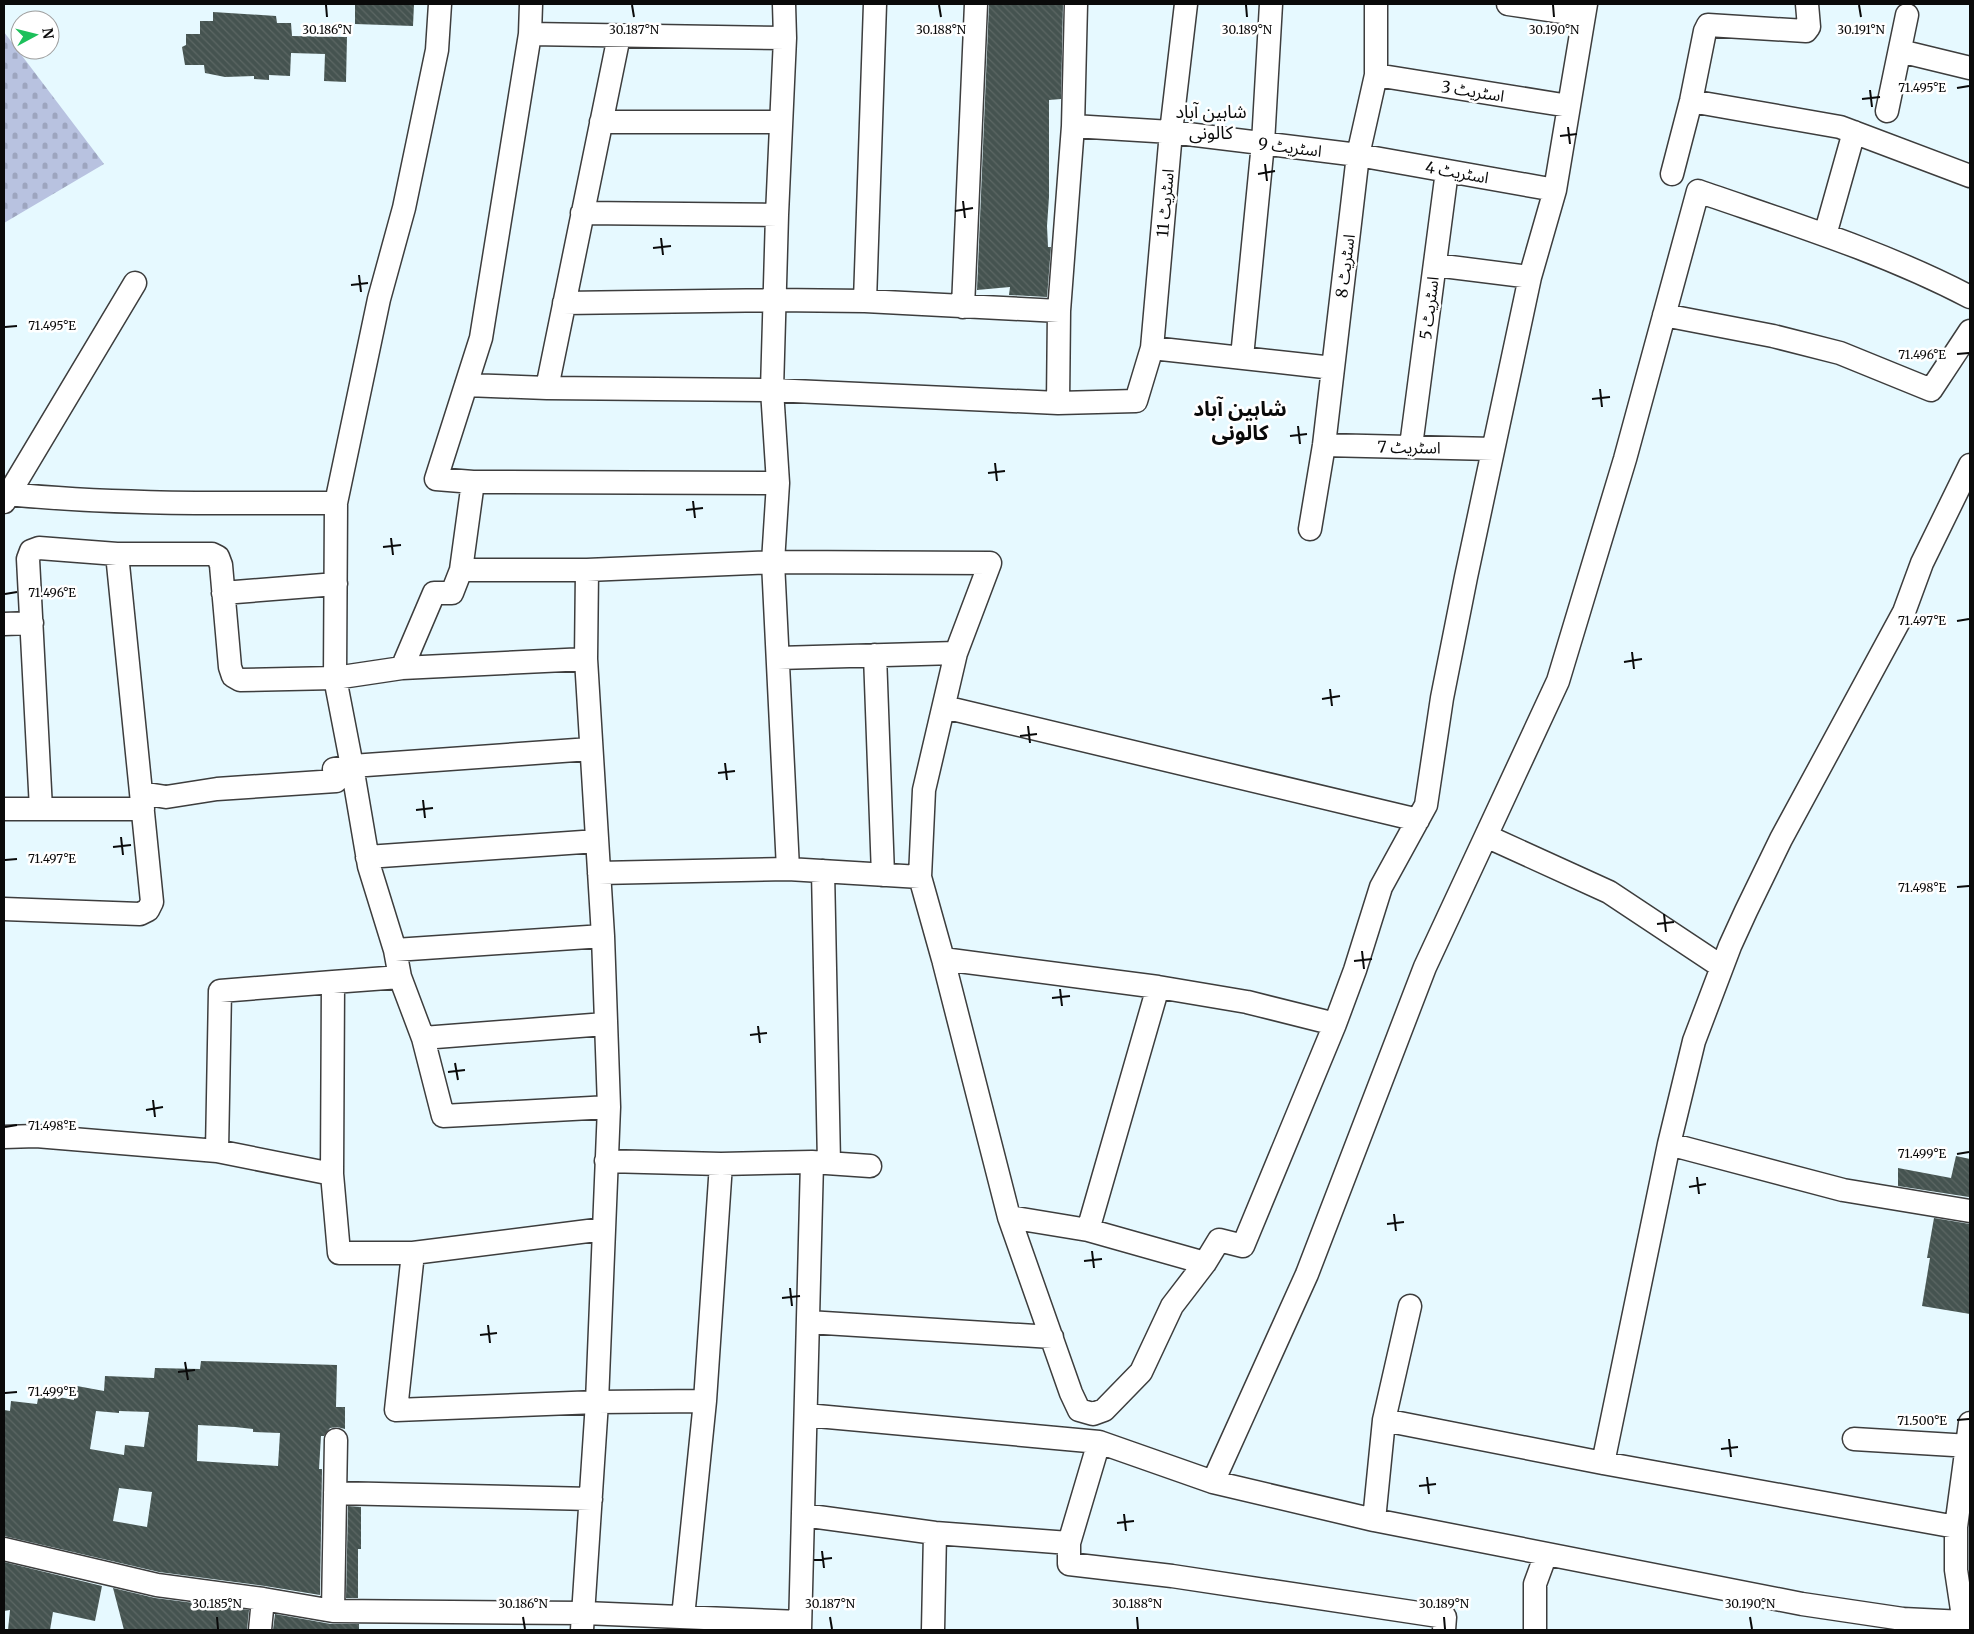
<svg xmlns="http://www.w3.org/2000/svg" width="1974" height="1634" font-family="Merriweather,'Noto Sans Arabic',serif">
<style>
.cemetery{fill:url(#cemetery-stones)}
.building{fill:url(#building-back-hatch);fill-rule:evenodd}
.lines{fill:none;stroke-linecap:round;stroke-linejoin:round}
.minor-casing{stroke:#3d3d3d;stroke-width:25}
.minor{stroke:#fff;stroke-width:22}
.ticks{fill:none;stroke:#0a0a0a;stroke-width:2}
.labels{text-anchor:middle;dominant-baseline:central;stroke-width:5;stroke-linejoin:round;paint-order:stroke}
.street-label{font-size:16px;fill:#0a0a0a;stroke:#fff}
.neighbourhood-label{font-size:18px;fill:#0a0a0a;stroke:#fff}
.district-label{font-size:21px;font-weight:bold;fill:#0a0a0a;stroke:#fff}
.ticks-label{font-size:12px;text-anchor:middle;fill:#0a0a0a;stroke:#fff;stroke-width:5;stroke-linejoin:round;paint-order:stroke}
</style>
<defs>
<pattern id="cemetery-stones" width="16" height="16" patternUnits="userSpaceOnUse" patternTransform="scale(1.25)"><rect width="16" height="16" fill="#b8c2e0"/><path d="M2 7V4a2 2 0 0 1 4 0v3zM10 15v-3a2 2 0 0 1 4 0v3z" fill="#9da5bf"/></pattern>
<pattern id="building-back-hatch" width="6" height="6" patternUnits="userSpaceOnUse" patternTransform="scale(1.25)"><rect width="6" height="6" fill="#455350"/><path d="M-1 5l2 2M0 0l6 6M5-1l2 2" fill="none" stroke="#5c6764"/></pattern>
</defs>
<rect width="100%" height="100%" fill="#e6f9ff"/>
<!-- cemetery -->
<path class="cemetery" d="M4,32L104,164L4,223Z"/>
<!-- building -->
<path class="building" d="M355,4H414L413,26L355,24Z
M989,4H1063L1061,99L1049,100V197L1047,226L1048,247H1051L1047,297L1009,295L1010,287L977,290Z
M213,12L276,16L277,23H291L292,36L347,37L346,82L324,81L325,54L291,53L290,76L269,75V80L254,79V76L225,77L205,73L204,65H185L182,47L186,45V34H200V21H213Z
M1956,1156L1970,1159L1969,1197L1898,1186V1168L1951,1178Z
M1934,1218L1970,1224V1314L1922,1306L1930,1258H1927Z
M201,1361L337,1365L336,1407H345V1429L337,1427L330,1428L324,1436H321L319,1469H322L320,1595L265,1586L159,1572L4,1536V1410L10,1411L11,1401L37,1404L39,1393L74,1400V1397H76L77,1386L104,1391L105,1376L154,1378L155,1368L200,1369ZM96,1411L119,1413V1411L149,1412L144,1447L125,1445L124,1455L90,1449ZM198,1425L235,1427L253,1429V1432L280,1433L278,1466L197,1461ZM119,1488L152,1492L147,1527L113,1521Z
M348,1506L361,1507V1549H358V1598H346Z
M4,1562L102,1586L95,1621L53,1612L50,1630H8L10,1610L4,1611Z
M113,1588L155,1598L249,1610L247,1630H124Z
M275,1614L331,1624H359V1630H273Z"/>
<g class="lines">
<!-- minor casing -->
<g class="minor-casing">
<path id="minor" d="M440,4L437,50L404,208L379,299L336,503L335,678L352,766L369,866L395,950L400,977L423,1038L443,1116L609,1107
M531,4L530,34L481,338L436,479L473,482L778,483
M1508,4L1583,15
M530,34L785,38
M1900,51L1970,68
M1376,75L1569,106
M1691,101L1840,127L1970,176
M1887,111L1907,15
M601,122H780
M1073,126L1171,132L1358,155L1555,190
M1672,174L1691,101L1705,31L1708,25L1806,31L1809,27L1807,4
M582,213L777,215
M1825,235L1854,132
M1435,265L1530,277
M865,301L875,4
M564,303L774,300L865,301L1059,311
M963,307L976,4
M1664,315L1773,336L1840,353L1931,390L1970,331
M1152,348L1333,368
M1242,357L1263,143L1271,4
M466,385L547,388L772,390L1058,403L1136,401L1152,348L1171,132L1186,4
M547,388L619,36
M1058,403L1059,311L1073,126L1076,4
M1324,445L1493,449
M1411,446L1447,171
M8,494C117,505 227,503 336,503
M4,502L135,283
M1310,529L1324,445L1358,155L1376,75V4
M461,570H587L773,562L990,563L956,653L924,790L920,877L943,959L1009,1217L1071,1393L1079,1410L1093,1414L1104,1410L1141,1372L1172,1306L1205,1263L1219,1240L1243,1246L1335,1024L1247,1002L1158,987L943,959
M223,593L336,584
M4,624L32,623
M875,655L883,875
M778,658L956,653
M402,668L586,659
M944,707L1418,820
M141,793L166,797L217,789L336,781L334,769L352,766L590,749
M4,809H143
M41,809L28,559L31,551L39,548L117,554H212L218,557L221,565L230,667L233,676L240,680L335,678L402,668L434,593H452L461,570L473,482
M1486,836L1558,681L1625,459L1698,191C1790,223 1884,252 1970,297
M367,857L597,841
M788,869L920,877
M823,871L829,1163
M599,873L788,869L773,562L778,483L772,390L777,215L785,38L784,4
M4,909L140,914L148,910L152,902L117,554
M395,950L603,936
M333,982L400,977
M1335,1024L1355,970L1381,887L1426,805L1442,698L1466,577L1530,277L1555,190L1586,4
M423,1038L605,1024
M4,1137L36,1136L217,1151L332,1174L339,1253H413L604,1229
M1669,1144L1843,1190L1970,1211
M217,1151L220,991L333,982L332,1174
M606,1161L721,1164L812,1162L870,1166
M1009,1217L1088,1230L1205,1263
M1088,1230L1158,987
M413,1253L396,1410L597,1402L705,1401
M808,1322L1052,1337
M806,1415L1099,1442
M1384,1420L1603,1463L1956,1527
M1854,1439L1970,1446
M1603,1463L1669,1144L1694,1041L1730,946L1746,911L1781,839L1904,612L1922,563L1970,465
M1213,1482L1307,1274L1425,967L1486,836L1609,892L1722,967
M335,1493L591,1499
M803,1515L935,1533L1069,1543
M1374,1520L1384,1420L1410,1306
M4,1549L157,1585L263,1599L333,1611L584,1613L800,1622
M333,1611L336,1440
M683,1617L705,1401L721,1164
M260,1630L263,1599
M582,1630L597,1402L609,1107L603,936L586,659L587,570
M800,1630L812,1162
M933,1630L935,1533
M1444,1630L1445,1617L1172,1576L1069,1564V1543L1099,1442L1213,1482L1374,1520L1802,1604L1903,1619L1964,1622
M1535,1630V1584L1546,1554
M1965,1630L1956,1570V1527L1970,1423"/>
</g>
<!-- minor -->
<use href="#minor" class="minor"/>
</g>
<!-- ticks -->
<path class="ticks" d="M326,5L327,17M632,5L634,17M939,5L941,17M1246,5L1247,17M1553,5L1554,17M1859,5L1861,17M1957,88L1969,86M1870,90L1872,107M1862,99L1880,97M1568,127L1570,144M1560,136L1577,134M1265,164L1267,181M1258,174L1275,171M963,201L965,218M955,211L973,208M661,238L663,255M653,248L671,246M359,275L361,292M351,285L368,283M5,327L17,326M1957,354L1969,353M1600,389L1602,407M1592,399L1610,397M1298,426L1300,444M1290,436L1307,434M995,463L997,481M988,473L1005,471M693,501L695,518M686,510L703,508M391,538L393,555M383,547L401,545M5,594L17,592M1957,621L1969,619M1632,652L1634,669M1624,662L1642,659M1330,689L1332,706M1322,699L1340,696M1028,726L1030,743M1020,736L1037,734M725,763L727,780M718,773L735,771M423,800L425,818M416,810L433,808M121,837L123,855M113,847L131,845M5,860L17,859M1957,887L1969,886M1664,914L1666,932M1657,924L1674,922M1362,951L1364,969M1354,961L1372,959M1060,989L1062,1006M1052,998L1070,996M758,1026L760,1043M750,1035L767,1033M455,1063L458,1080M448,1072L465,1070M153,1100L155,1117M146,1110L163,1107M5,1127L17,1125M1957,1154L1969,1152M1697,1177L1699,1194M1689,1187L1706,1184M1394,1214L1396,1231M1387,1224L1404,1222M1092,1251L1094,1268M1084,1261L1102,1259M790,1288L792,1306M782,1298L800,1296M488,1325L490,1343M480,1335L497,1333M185,1362L188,1380M178,1372L195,1370M5,1393L17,1392M1957,1420L1969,1419M1729,1439L1731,1457M1721,1449L1738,1447M1427,1477L1429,1494M1419,1486L1436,1484M1124,1514L1126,1531M1117,1523L1134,1521M822,1551L824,1568M814,1560L832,1558M217,1617L218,1629M523,1617L525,1629M830,1617L832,1629M1137,1617L1138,1629M1444,1617L1445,1629M1750,1617L1752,1629"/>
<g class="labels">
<!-- street labels -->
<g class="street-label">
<text transform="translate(1473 91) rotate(9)">اسٹریٹ 3</text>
<text transform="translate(1290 147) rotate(7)">اسٹریٹ 9</text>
<text transform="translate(1457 172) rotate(10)">اسٹریٹ 4</text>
<text transform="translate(1165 203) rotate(-85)">اسٹریٹ 11</text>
<text transform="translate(1345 266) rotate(-83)">اسٹریٹ 8</text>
<text transform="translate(1429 308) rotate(-83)">اسٹریٹ 5</text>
<text transform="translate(1409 447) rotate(1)">اسٹریٹ 7</text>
</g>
<!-- neighbourhood labels -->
<g class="neighbourhood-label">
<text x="1211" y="111">شاہین آباد<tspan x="1211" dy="21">کالونی</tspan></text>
</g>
<!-- district labels -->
<g class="district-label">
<text x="1240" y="408">شاہین آباد<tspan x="1240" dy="24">کالونی</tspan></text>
</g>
</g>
<g class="ticks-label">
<text x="327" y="34">30.186°N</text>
<text x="634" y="34">30.187°N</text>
<text x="941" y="34">30.188°N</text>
<text x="1247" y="34">30.189°N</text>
<text x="1554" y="34">30.190°N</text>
<text x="1861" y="34">30.191°N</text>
<text x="1922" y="92">71.495°E</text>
<text x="52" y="330">71.495°E</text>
<text x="1922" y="359">71.496°E</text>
<text x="52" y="597">71.496°E</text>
<text x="1922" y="625">71.497°E</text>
<text x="52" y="863">71.497°E</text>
<text x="1922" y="892">71.498°E</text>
<text x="52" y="1130">71.498°E</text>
<text x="1922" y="1158">71.499°E</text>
<text x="52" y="1396">71.499°E</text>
<text x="1922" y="1425">71.500°E</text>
<text x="217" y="1608">30.185°N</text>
<text x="523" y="1608">30.186°N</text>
<text x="830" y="1608">30.187°N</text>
<text x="1137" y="1608">30.188°N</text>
<text x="1444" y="1608">30.189°N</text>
<text x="1750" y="1608">30.190°N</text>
</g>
<!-- border -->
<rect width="1974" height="1634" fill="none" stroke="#0a0a0a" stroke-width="10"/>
<!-- north arrow -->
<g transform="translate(35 35) rotate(83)"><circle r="24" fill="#ffffff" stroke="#9d9d9d"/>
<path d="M0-4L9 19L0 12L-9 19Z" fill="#1cc05b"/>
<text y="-8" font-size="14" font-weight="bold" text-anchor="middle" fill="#0a0a0a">N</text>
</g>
</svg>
